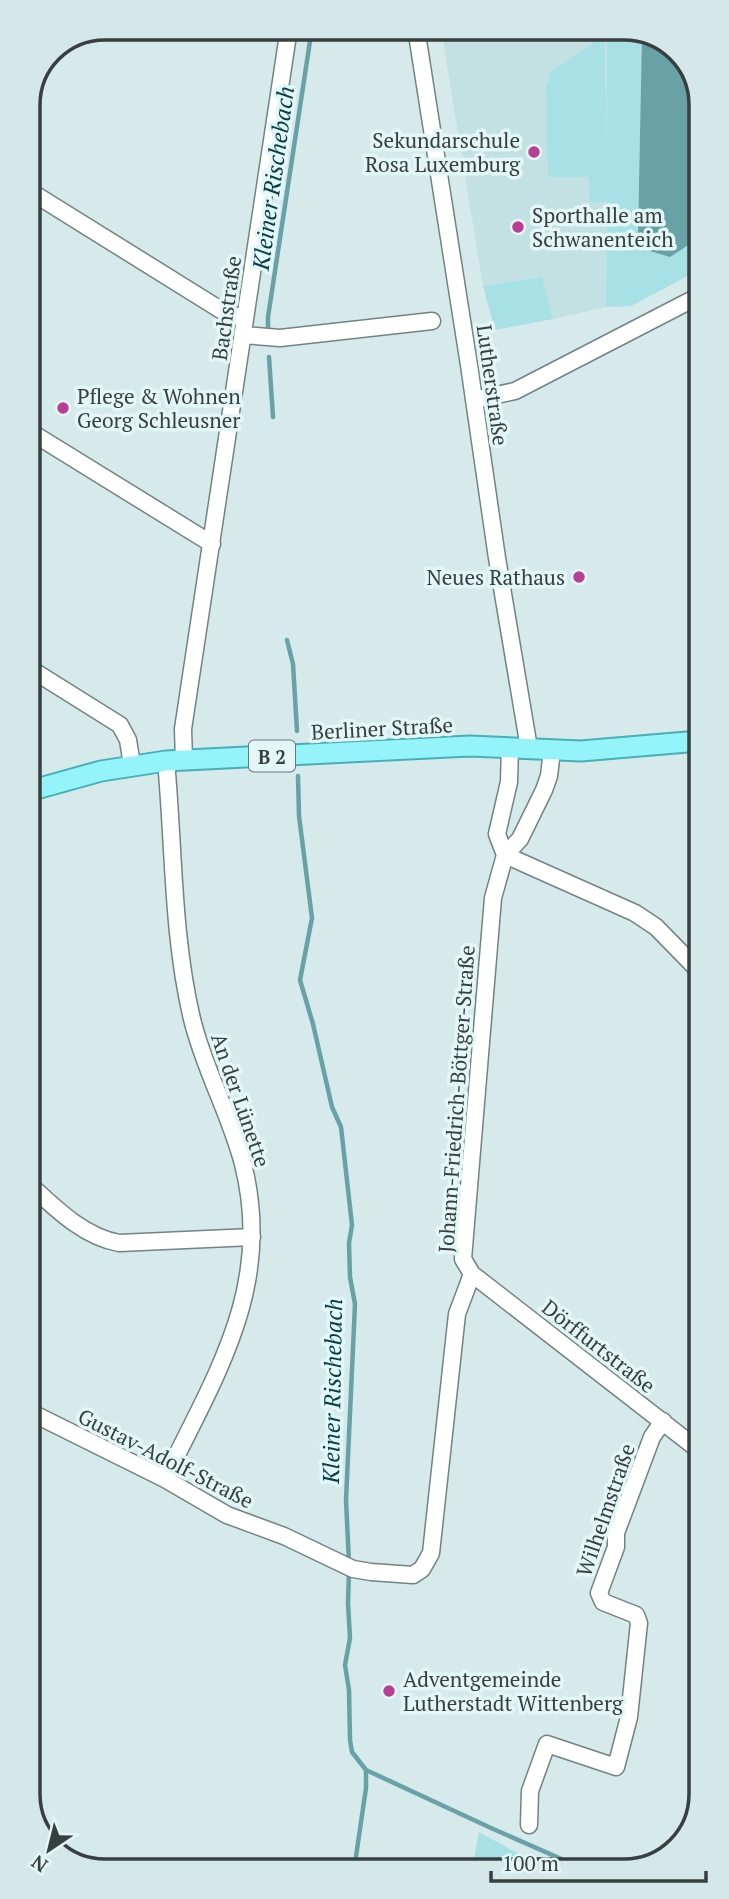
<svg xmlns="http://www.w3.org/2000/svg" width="729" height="1899" font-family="'PT Serif',serif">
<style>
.built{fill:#c3e0e2}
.green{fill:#a7e1e5}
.water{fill:#68a2a6}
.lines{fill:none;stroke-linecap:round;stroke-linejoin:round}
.stream{stroke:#68a2a6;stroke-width:4.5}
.minor-casing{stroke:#728384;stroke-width:19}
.major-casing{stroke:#46afb7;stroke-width:23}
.minor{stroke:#fff;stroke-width:16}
.major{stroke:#95f4fa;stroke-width:19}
.poi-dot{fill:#b93f92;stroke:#e3f7f8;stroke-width:2.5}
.labels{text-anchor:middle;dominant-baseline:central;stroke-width:7;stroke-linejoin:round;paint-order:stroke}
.shield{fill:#e3f7f8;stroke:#6b7676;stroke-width:2}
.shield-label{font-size:19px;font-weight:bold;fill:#373f3f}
.poi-label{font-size:21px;fill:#373f3f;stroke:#e3f7f8;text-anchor:start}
.street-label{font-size:21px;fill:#373f3f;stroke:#e3f7f8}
.water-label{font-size:23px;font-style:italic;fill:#063f43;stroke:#e3f7f8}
.rim{fill:none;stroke:#373f3f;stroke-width:3.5}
</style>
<rect width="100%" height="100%" fill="#d6e9eb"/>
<!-- built -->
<path class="built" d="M441,28H607L606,307L553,319L542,277L483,286Z"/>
<!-- green -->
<path class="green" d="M592,28H604L607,143V28H629L642,33L638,233L699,238V270L631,306L606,307L607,202H590L589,177H548L546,83L549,82V73L592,44Z
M542,277L553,319L495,330L483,286Z
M479,1832L546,1869H472Z"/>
<!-- water -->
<path class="water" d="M642,33L671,44L698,85L699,238L670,257L650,251L638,233Z"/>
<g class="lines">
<!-- stream -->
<path class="stream" d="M268,332V317L312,28
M269,357L273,417
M287,640L293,664L297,731
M298,776L299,816L312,918L300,980L313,1024L332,1107L341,1127L352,1225L349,1243L350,1277L355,1304L346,1500L349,1563
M349,1571L348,1603L350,1638L345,1665L349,1690L350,1740L352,1752L366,1770L491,1828L584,1869
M354,1870L366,1788V1770"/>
<!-- minor casing -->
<g class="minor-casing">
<path id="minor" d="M416,28L469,365L497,558L529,748
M28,190L224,312L245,319
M243,335L280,338L432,321
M474,400L515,391L699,296
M29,431L212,544
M29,668L120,725L128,740L132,765
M552,750L549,776L544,790L520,839L505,855L493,898L463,1259L472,1274L700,1451
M184,760L183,729L289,28
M505,855L635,913L656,927L700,972
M505,855L497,834L509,782L510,747
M30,1185C55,1208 84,1237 119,1243L252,1237
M30,1412L165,1479L227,1515L284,1536L353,1569L371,1572L413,1575L422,1569L431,1553L457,1314L472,1274
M165,1479C216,1374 274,1286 243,1164C230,1114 204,1069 192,1019C172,935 174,847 166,761
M529,1825L530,1791L547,1744L616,1767L629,1717L639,1623L636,1615L603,1602L599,1593L616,1547V1533L652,1437L663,1421"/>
</g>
<!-- major casing -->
<g class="major-casing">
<path id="major" d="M29,791L101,771L166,761L470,746L581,751L699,741"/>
</g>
<!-- minor -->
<use href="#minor" class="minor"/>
<!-- major -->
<use href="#major" class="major"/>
</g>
<!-- markers -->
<g class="poi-dot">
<circle cx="534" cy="152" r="7"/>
<circle cx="518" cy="227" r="7"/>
<circle cx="63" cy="408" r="7"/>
<circle cx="579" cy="577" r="7"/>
<circle cx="389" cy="1691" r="7"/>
</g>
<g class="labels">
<!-- shield labels -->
<rect class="shield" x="249" y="740.5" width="46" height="31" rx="5"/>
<g class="shield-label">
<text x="272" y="756">B 2</text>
</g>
<!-- poi labels -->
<g class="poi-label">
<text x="520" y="140" text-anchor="end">Sekundarschule<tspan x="520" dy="24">Rosa Luxemburg</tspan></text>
<text x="532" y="215">Sporthalle am<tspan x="532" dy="24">Schwanenteich</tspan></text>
<text x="77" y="396">Pflege &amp; Wohnen<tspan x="77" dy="24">Georg Schleusner</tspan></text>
<text x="565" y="577" text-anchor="end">Neues Rathaus</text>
<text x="403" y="1679">Adventgemeinde<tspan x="403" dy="24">Lutherstadt Wittenberg</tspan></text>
</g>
<!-- street labels -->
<g class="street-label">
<text transform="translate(226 308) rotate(-82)">Bachstraße</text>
<text transform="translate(493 385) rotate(82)">Lutherstraße</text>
<text transform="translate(382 728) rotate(-3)">Berliner Straße</text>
<text transform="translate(456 1099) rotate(-86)">Johann-Friedrich-Böttger-Straße</text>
<text transform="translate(241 1100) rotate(71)">An der Lünette</text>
<text transform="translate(599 1346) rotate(38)">Dörffurtstraße</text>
<text transform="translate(166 1458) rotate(27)">Gustav-Adolf-Straße</text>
<text transform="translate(605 1510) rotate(-71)">Wilhelmstraße</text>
</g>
<!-- water labels -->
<g class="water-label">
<text transform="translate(273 178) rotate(-82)">Kleiner Rischebach</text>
<text transform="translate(332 1391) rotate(-89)">Kleiner Rischebach</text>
</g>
</g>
<!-- crop -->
<path d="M0 0H729V1899H0ZM105 40H624A65 65 0 0 1 689 105V1794A65 65 0 0 1 624 1859H105A65 65 0 0 1 40 1794V105A65 65 0 0 1 105 40Z" fill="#d5e8e9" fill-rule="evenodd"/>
<path class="rim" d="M105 40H624A65 65 0 0 1 689 105V1794A65 65 0 0 1 624 1859H105A65 65 0 0 1 40 1794V105A65 65 0 0 1 105 40Z"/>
<!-- north arrow -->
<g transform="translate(49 1850) rotate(215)" stroke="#e3f7f8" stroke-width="5" paint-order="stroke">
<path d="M0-5L12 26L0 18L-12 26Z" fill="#373f3f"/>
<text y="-10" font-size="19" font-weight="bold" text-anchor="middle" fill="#373f3f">N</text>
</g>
<!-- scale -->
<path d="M491 1871v10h215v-10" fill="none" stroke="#373f3f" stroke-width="3.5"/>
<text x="502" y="1871" font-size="21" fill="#373f3f" stroke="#e3f7f8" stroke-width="5" paint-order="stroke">100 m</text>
</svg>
